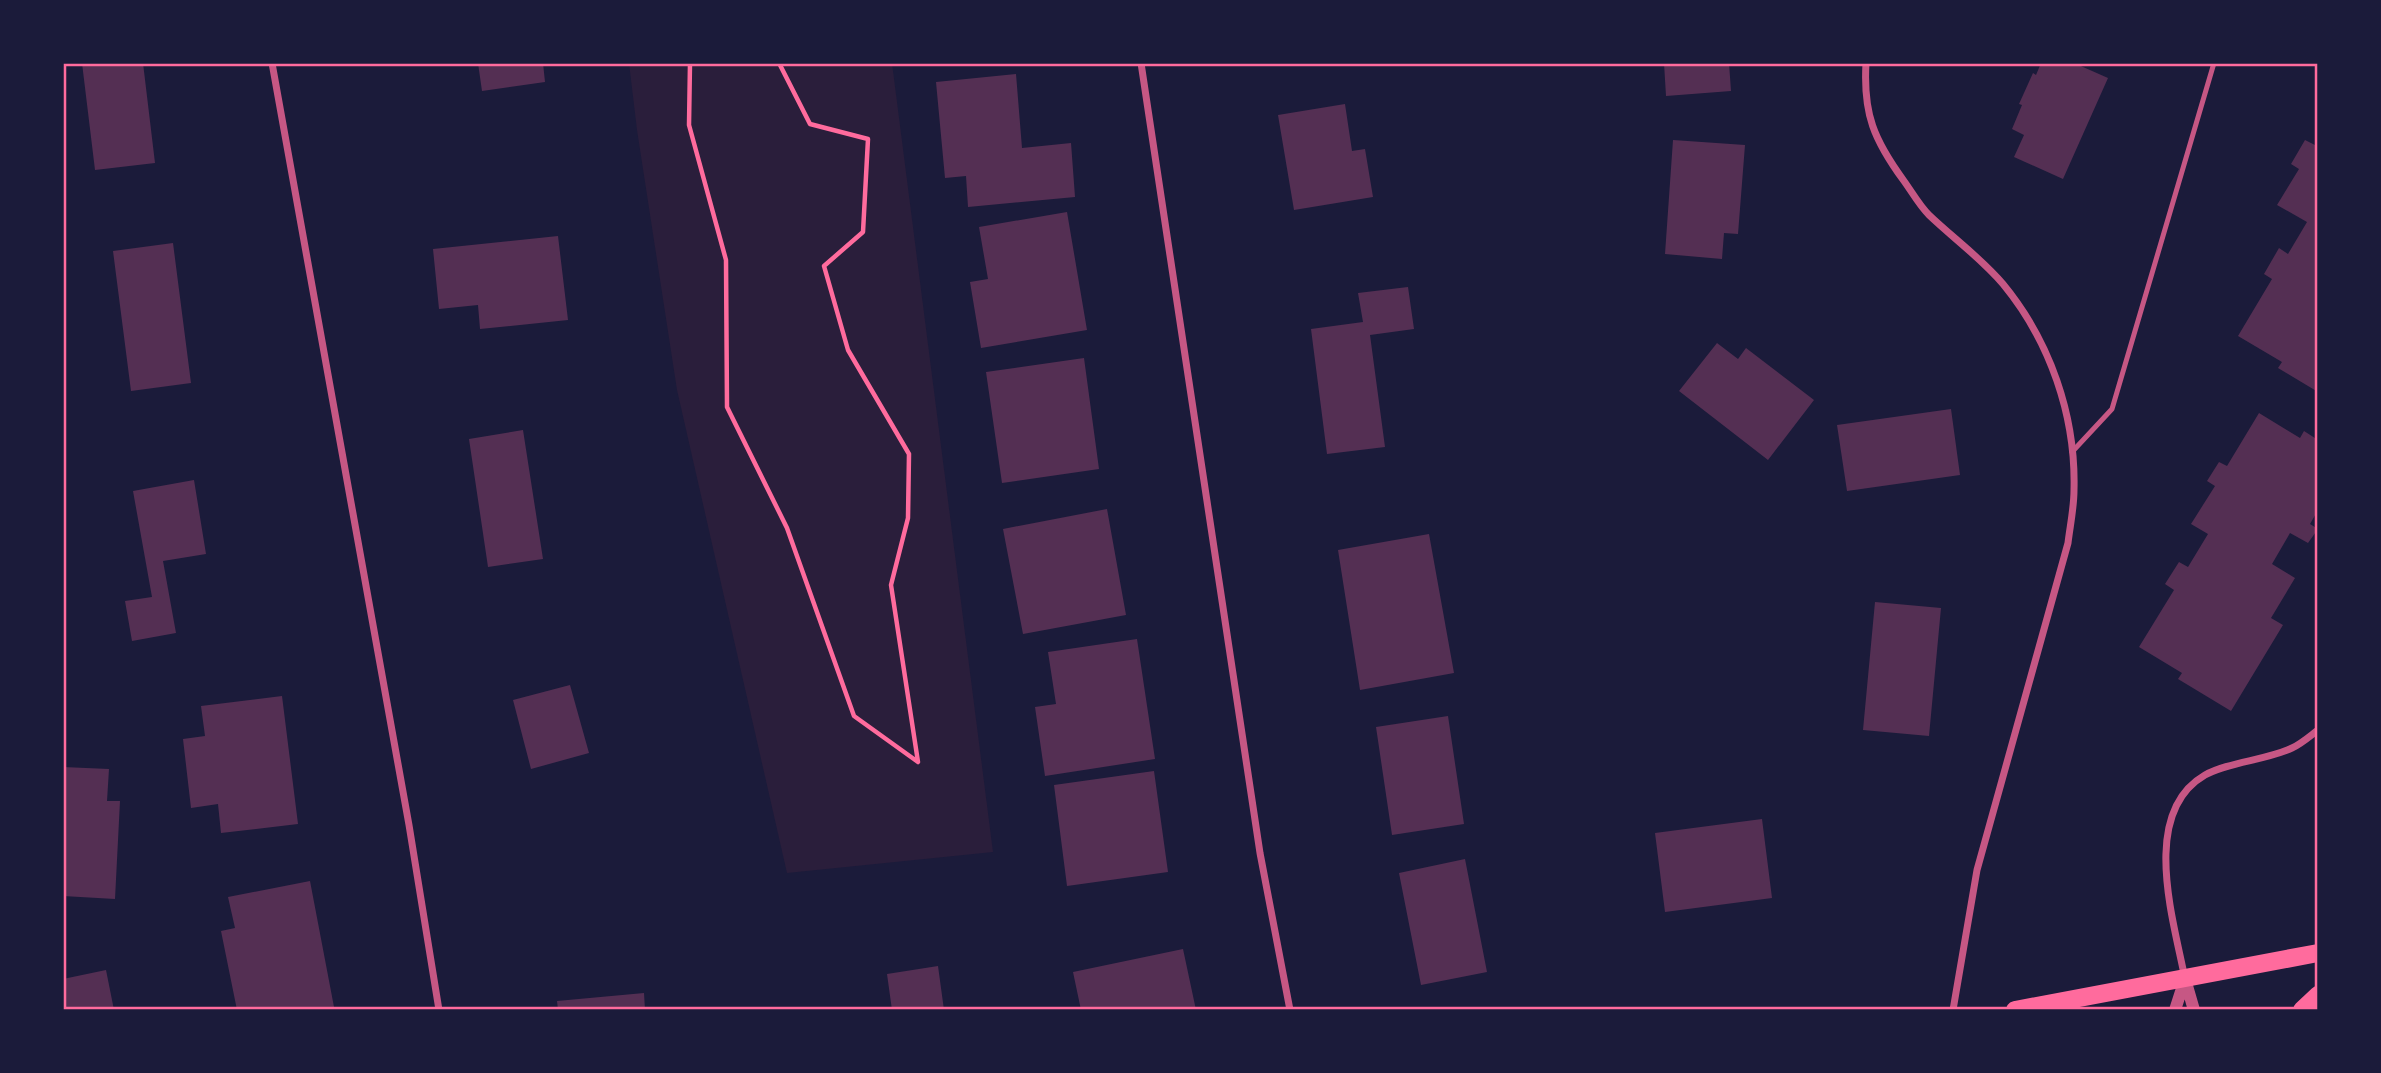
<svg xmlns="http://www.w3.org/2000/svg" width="2381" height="1073" font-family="Rubik,sans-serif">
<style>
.green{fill:#2a1e3b}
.building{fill:#542f53}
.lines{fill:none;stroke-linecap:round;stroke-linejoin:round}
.path{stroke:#ff6b9d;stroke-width:4.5}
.service{stroke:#c65784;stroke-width:5}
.minor{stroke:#c65784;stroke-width:7}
.tertiary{stroke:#c65784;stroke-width:12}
.primary{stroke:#ff6b9d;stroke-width:18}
.neatline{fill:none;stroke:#ff6b9d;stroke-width:2.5}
</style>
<rect width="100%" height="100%" fill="#1b1b3a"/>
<!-- green -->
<path class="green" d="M629,63H892L993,852L787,873L677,390L637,130Z"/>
<!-- building -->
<path class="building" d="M82,63H143L155,163L95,170Z
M478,63H543L545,82L482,91Z
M1664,63H1729L1731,91L1666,96Z
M2041,63H2074L2108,78L2063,179L2014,157L2024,135L2012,129L2022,105L2019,104L2033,73L2036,75Z
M1016,74L1022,148L1071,143L1075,197L968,207L966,176L945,178L936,82Z
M1345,104L1352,151L1365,149L1373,197L1294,210L1278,115Z
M1673,140L1745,145L1738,234L1724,233L1722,259L1665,254Z
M2305,140L2315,145L2318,140V392L2278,368L2282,362L2238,336L2272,279L2264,274L2279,248L2288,254L2307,222L2277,205L2299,169L2291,164Z
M1067,212L1087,330L981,348L970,282L988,279L979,227Z
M558,236L568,320L480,329L478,305L439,309L433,249Z
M173,243L191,383L131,391L113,251Z
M1408,287L1414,329L1370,335L1385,447L1327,454L1311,329L1363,322L1358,293Z
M1717,343L1738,359L1746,348L1814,400L1768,460L1679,391Z
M1084,358L1099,469L1002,483L986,372Z
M1951,409L1960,475L1847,491L1837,425Z
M2259,413L2300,438L2304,431L2318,440V510L2310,524L2318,529L2308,543L2290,533L2272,564L2295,578L2271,618L2283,625L2231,711L2178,679L2182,673L2139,647L2174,590L2165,584L2179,562L2188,567L2208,534L2191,524L2215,486L2207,481L2219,462L2227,466Z
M523,430L543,559L488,567L469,439Z
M194,480L206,554L163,561L176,633L132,641L125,601L152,597L133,491Z
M1107,509L1126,615L1023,634L1003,529Z
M1429,534L1454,673L1360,690L1338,550Z
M1875,602L1941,608L1929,736L1863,730Z
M1137,639L1155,759L1045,776L1035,707L1056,704L1048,652Z
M570,685L589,753L531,769L513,700Z
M282,696L298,824L221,833L218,804L191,808L183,739L205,736L201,706Z
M1448,716L1464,824L1392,835L1376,727Z
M63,767L109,769L107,801H120L115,899L63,896Z
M1154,771L1168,872L1067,886L1054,785Z
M1762,819L1772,898L1665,912L1655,833Z
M1465,859L1487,972L1421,985L1399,873Z
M310,881L334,1007L319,1010H237L221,931L235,928L228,897Z
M1183,949L1196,1010H1081L1073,972Z
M938,966L944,1010H892L887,974Z
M106,970L114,1010H63V979Z
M644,993L645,1010H558L557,1001Z"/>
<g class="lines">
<!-- path -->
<path class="path" d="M690,63L689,125L726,260L727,407L787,528L854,716L918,762L891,585L908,518L909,454L848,350L824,266L863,232L868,139L810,124L779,63"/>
<!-- service -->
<path class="service" d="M2072,452L2112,409L2214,63"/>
<!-- minor -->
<path class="minor" d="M272,63L409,825L439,1010
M1141,63L1260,853L1290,1010
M1866,63C1863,114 1874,140 1904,181C1912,192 1919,205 1929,215C1953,238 1981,258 2003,284C2050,341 2076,416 2074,490C2074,508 2070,526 2068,543L1977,870L1953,1010
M2185,979C2174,921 2139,813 2205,775C2228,762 2267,760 2292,748C2301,744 2310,736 2318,730"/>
<!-- tertiary -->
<path class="tertiary" d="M2185,979L2194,1010
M2175,1010L2185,979"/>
<!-- primary -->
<path class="primary" d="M2015,1010L2318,953
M2302,1010L2318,995"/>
</g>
<!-- border -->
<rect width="2381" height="1073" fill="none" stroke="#1b1b3a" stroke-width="130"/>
<rect x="65" y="65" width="2251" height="943" class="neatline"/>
</svg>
